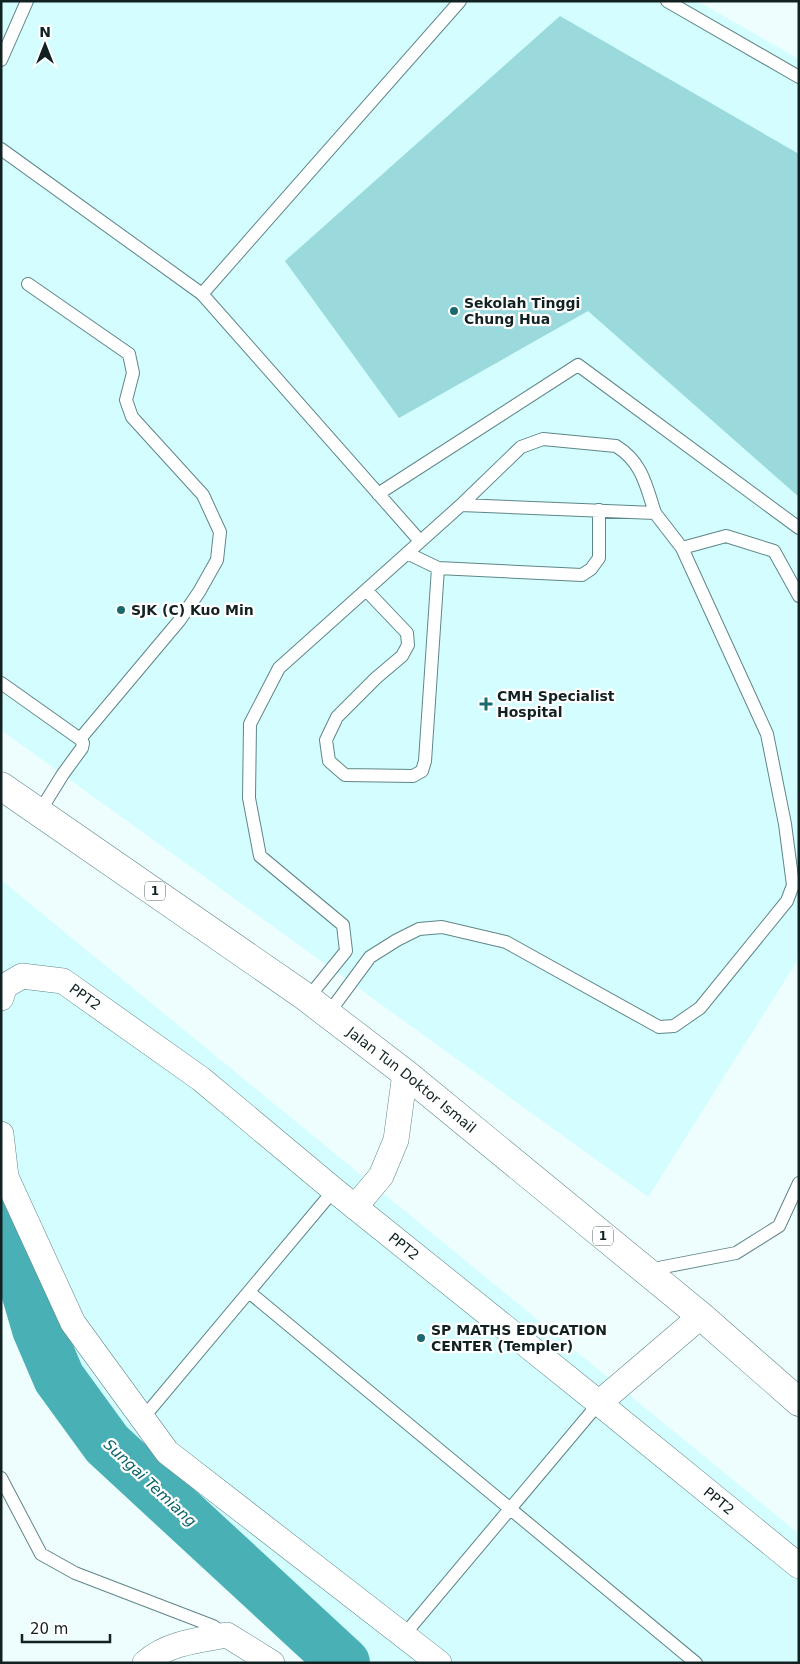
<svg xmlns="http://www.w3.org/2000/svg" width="800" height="1664" font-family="'DejaVu Sans',sans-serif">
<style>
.built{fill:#d3fdff}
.green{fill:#9ad9dc}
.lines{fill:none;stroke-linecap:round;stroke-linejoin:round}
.river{stroke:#49b1b6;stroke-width:52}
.service-casing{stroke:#5f8688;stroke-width:14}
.minor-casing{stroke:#5f8688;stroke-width:26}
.trunk-casing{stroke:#5f8688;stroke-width:29}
.service{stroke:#fff;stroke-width:12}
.minor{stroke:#fff;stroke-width:25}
.trunk{stroke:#fff;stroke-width:28}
.poi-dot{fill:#1b696c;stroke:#fff;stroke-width:2}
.labels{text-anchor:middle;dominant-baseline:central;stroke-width:4.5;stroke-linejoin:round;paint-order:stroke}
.shield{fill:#fff;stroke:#596464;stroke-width:1}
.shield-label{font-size:12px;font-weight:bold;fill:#122222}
.poi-label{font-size:14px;font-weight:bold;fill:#122222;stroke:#fff;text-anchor:start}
.street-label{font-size:14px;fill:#122222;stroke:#fff}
.water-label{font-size:15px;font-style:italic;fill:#0a6367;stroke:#fff}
</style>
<rect width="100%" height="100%" fill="#eefeff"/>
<!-- built -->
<path class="built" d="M1,1H697L799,59V958L648,1197L1,730Z
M1,880L799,1534V1663H357L102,1465L1,1235Z"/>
<!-- green -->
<path class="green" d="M560,16L799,154V497L588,311L399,418L285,261Z"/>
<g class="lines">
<!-- river -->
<path class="river" d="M1,1203L38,1329L59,1378L107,1444L344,1663"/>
<!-- service casing -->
<g class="service-casing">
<path id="service" d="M667,1L799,77
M1,60L27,1
M1,149L202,294L420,541
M28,284L129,354L133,373L126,400L132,417L203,495L220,532L217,560L199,592L179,621L80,739
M202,294L460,1
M378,494L578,365L799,528
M461,505L521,447L543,439L616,446C642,462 646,485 655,513
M682,548L726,536L774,551L799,596
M407,553L438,568L582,575L591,569L599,558V510
M366,590L407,633L408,645L402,656L376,678L337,717L326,740L329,761L345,775L413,776L422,771L425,761L438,568
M1,683L80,739L83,743L82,748L63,774L40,811
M308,998L346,951L343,925L260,856L249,798L250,724L279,668L461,505L655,513L682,548L767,734L785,824L793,885L787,901L700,1008L674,1026L659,1027L506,942L442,927L419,929L397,940L370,957L328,1014
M648,1270L736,1253L779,1226L799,1183
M249,1292L696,1663
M143,1418L334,1190
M1,1478L41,1554L75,1573L213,1626L225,1634
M404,1635L599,1403"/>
</g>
<!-- minor casing -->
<g class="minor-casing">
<g id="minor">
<path id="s1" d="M1,998L5,986L22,976L63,981L201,1079L334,1190L599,1403L799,1566"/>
<path d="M1,1134L6,1177L73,1323L167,1452L439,1663"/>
<path d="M355,1207L381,1176L396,1140L405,1073"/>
<path d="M599,1403L701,1316"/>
<path d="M145,1663C167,1643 199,1640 227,1635L272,1663"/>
</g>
</g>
<!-- trunk casing -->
<g class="trunk-casing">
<g id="trunk">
<path id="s2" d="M1,786L303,995L405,1073L701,1316L799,1402"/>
</g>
</g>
<!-- service -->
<use href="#service" class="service"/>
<!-- minor -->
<use href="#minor" class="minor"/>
<!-- trunk -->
<use href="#trunk" class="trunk"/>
</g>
<!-- markers -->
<g class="poi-dot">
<circle cx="454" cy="311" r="5"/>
<circle cx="121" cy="610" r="5"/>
<path d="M483.5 696.5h5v5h5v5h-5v5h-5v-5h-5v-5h5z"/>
<circle cx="421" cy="1338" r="5"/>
</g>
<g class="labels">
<!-- shield labels -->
<g class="shield">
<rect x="145" y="881.5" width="20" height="19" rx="4"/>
<rect x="593" y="1226.5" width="20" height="19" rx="4"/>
</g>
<g class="shield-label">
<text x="155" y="891">1</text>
<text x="603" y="1236">1</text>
</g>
<!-- poi labels -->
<g class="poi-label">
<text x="464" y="303">Sekolah Tinggi<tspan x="464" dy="16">Chung Hua</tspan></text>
<text x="131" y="610">SJK (C) Kuo Min</text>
<text x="497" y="696">CMH Specialist<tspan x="497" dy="16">Hospital</tspan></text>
<text x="431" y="1330">SP MATHS EDUCATION<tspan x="431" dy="16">CENTER (Templer)</tspan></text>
</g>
<!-- street labels -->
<g class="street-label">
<text stroke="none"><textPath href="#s1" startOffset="101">PPT2</textPath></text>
<text stroke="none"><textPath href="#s2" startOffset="505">Jalan Tun Doktor Ismail</textPath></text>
<text stroke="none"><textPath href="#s1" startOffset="506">PPT2</textPath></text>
<text stroke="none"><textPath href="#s1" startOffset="911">PPT2</textPath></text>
</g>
<!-- water labels -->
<g class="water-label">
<text transform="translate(150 1483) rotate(43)">Sungai Temiang</text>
</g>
</g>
<!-- border -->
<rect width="800" height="1664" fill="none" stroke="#122222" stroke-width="5"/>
<!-- north arrow -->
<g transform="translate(45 45)" stroke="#ffffff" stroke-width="4" paint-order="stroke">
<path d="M0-4L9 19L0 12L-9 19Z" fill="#122222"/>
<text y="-8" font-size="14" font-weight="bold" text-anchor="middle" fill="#122222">N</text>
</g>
<!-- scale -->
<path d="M22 1634v8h88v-8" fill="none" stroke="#122222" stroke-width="2.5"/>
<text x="30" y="1634" font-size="15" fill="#122222" stroke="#ffffff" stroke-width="4" paint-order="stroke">20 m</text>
</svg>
